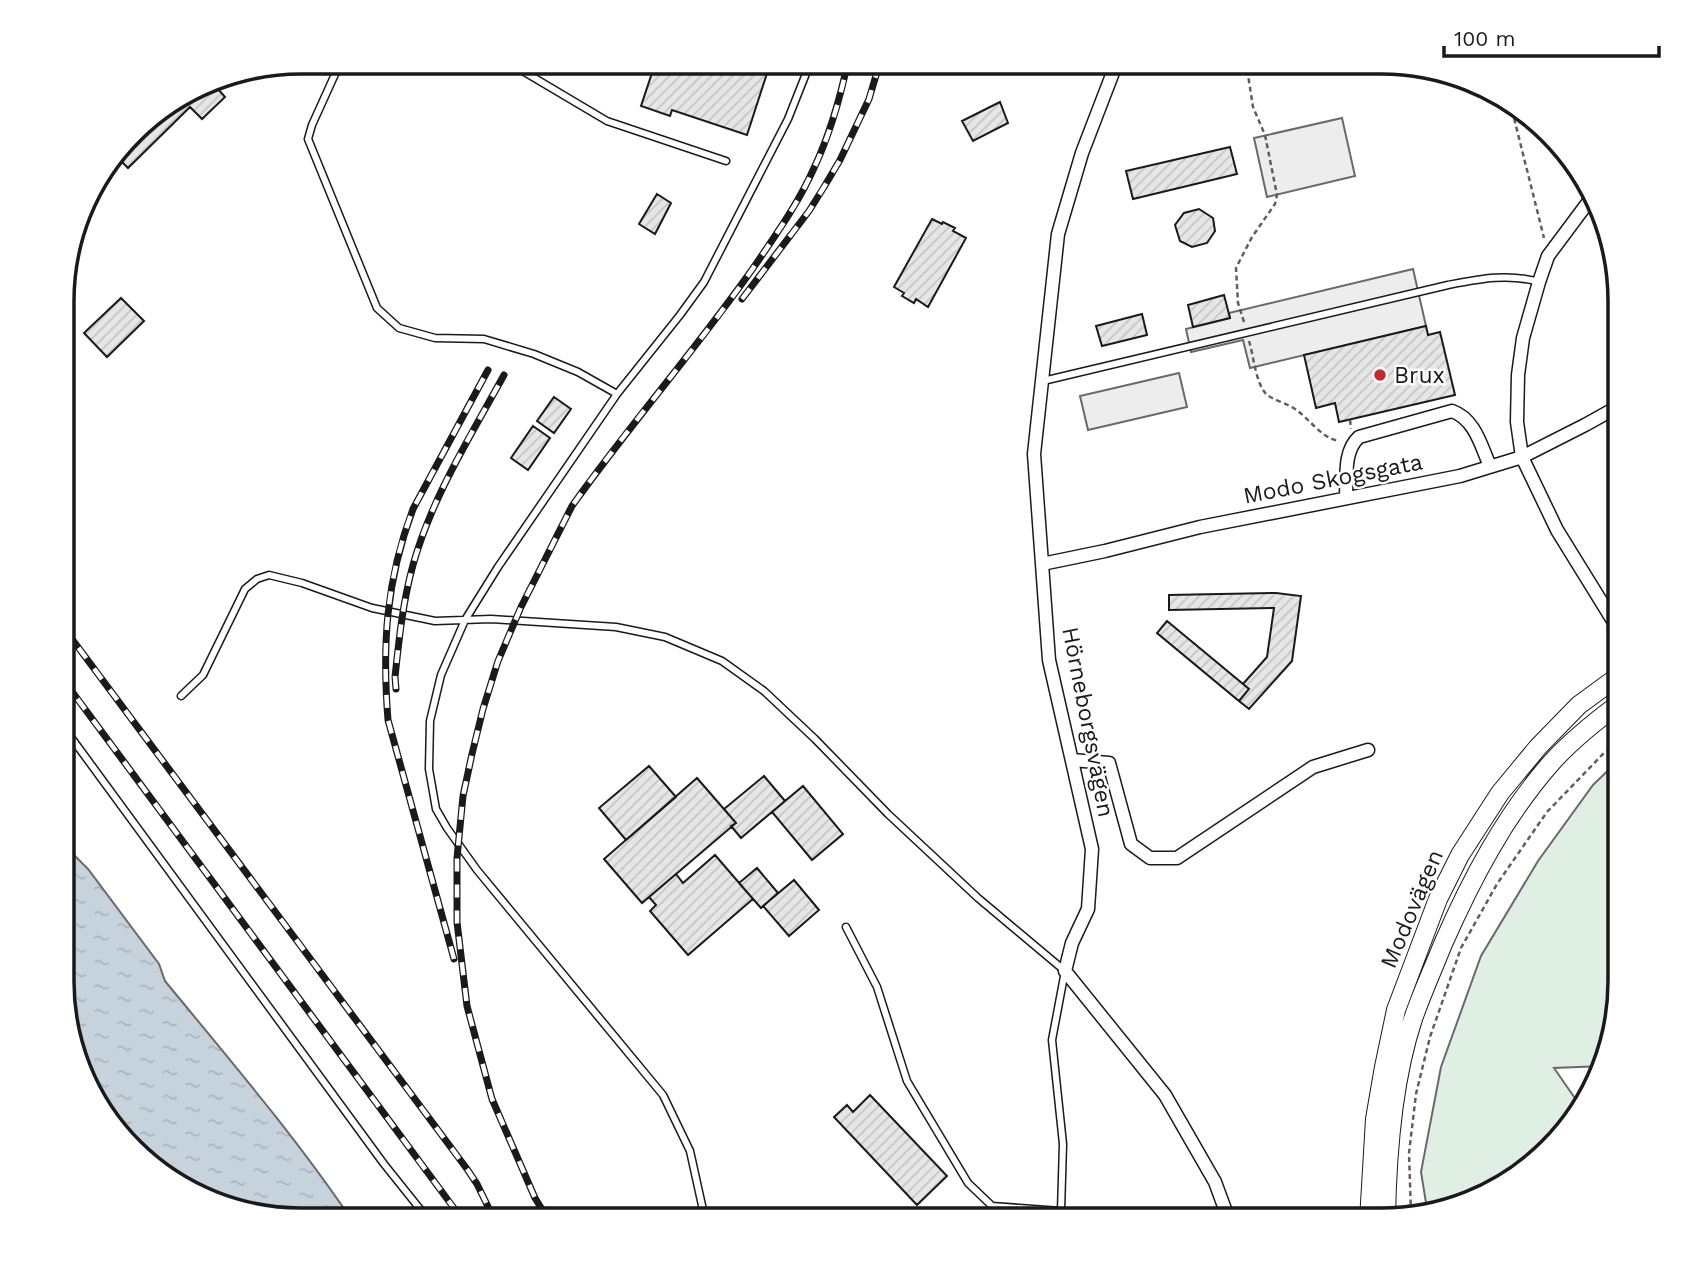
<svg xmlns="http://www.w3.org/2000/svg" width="1682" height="1281" font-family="'Work Sans',sans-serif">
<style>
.green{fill:#e0efe3;stroke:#6a6a6a;stroke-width:2}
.parking{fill:#ededed;stroke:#6a6a6a;stroke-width:2}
.water{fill:url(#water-ripples);stroke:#6a6a6a;stroke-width:2}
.building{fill:url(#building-hatch);stroke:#1a1a1a;stroke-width:2}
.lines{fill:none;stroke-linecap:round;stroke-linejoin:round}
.service-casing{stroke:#1a1a1a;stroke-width:9}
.minor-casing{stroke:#1a1a1a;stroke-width:15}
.secondary-casing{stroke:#1a1a1a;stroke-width:20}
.path{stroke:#5f5f5f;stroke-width:2.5;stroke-dasharray:5 3.5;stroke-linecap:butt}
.service{stroke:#fff;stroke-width:6}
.minor{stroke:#fff;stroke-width:12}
.secondary{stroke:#fff;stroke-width:18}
.rail-casing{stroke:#1a1a1a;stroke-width:7}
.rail{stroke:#fff;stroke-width:4.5;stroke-dasharray:13;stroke-linecap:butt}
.poi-dot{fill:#c62828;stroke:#fff;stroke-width:2.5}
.labels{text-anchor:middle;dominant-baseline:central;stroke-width:5;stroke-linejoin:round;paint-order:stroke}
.poi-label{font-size:23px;fill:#1a1a1a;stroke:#fff;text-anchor:start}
.street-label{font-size:23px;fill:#1a1a1a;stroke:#fff}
.rim{fill:none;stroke:#1a1a1a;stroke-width:3.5}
</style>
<defs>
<pattern id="water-ripples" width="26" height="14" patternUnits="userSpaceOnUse" patternTransform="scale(1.75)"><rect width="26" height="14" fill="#c6d2dc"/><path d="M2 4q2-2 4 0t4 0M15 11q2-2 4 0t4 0" fill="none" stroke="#aab4bc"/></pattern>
<pattern id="building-hatch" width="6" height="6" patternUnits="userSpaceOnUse" patternTransform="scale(1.75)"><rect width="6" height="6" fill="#e6e6e6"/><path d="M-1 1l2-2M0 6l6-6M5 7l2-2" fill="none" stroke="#c5c5c5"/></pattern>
</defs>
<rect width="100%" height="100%" fill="#fff"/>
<!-- green -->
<path class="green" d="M1620,759V997L1604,1066L1554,1068L1581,1107L1562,1138L1487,1195L1427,1209L1421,1172L1441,1067L1481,956L1538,861L1593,785Z"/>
<!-- parking -->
<path class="parking" d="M1342,118L1355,176L1267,197L1254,138Z
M1413,269L1426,326L1250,368L1243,340L1191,352L1186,329L1230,318L1229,313Z
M1179,373L1187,407L1088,430L1080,396Z"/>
<!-- water -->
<path class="water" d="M62,843L88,869L159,964L165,981C229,1059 295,1136 351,1219H285L209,1202L143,1161L86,1087L62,997Z"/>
<!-- building -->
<path class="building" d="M656,61H771L747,135L672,110L670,116L641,106Z
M219,77L224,81L217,88L225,97L202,119L190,107L128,168L115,155L113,157L143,120Z
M1000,102L1008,123L973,141L962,121Z
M1230,147L1237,174L1133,199L1126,171Z
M657,194L671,203L655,234L639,224Z
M1199,209L1213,218L1215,231L1207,243L1192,247L1180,241L1175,225L1184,213Z
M932,219L942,224L943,222L955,228L953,231L966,238L928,307L916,299L914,303L902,296L904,293L894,287Z
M1224,295L1230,318L1193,327L1188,305Z
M121,298L144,321L107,357L84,333Z
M1142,314L1147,335L1102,346L1096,326Z
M1426,326L1428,335L1440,332L1455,395L1339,422L1335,403L1316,408L1304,355Z
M554,397L571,409L554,433L537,421Z
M533,426L550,438L528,470L511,458Z
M1276,593L1301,596L1292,661L1249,709L1239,701L1249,689L1243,684L1267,657L1274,608L1169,610V595Z
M1167,621L1249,689L1239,701L1157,633Z
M649,766L676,797L626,840L599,808Z
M764,776L785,801L741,838L731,826L736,823L724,809Z
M697,778L736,823L642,903L604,859Z
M803,786L843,834L812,860L772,812Z
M715,855L753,899L688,955L650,911L656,905L649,897L676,874L683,883Z
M757,868L778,893L761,908L739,883Z
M794,880L819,910L789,936L763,906Z
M870,1095L947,1176L917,1205L834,1117L847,1105L853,1112Z"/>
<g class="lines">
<!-- service casing -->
<g class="service-casing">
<path id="service" d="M341,61L312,125L308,139L377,308L399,328L435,338L484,339L534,354L578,372L617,394
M506,61L607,121L726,161
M1043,381L1448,285C1479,279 1508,273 1539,282
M181,696L203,675L245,589L257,579L269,575L302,583L372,608L435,621L491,619L616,627L665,637L722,661L764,691L815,739L888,814L978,898L1065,971L1052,1040L1063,1144L1061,1211L992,1206L968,1183L907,1081L877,987L846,927
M62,725L384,1164L428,1219
M705,1219L690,1151L663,1095L477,870L447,828L436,809L429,769L430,721L441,675L465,620L498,567L617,394L680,315L704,282L788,119L811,61"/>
</g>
<!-- minor casing -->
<g class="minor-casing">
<path id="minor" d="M1117,62L1082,153L1058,234L1034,454L1049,660L1092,849L1088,909L1072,943L1065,971L1165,1095L1215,1182L1229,1220
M1595,193L1548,256L1539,282L1523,338L1518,375L1517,422L1522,457L1557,530L1620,632
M1346,498C1347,478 1343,451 1359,437L1452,411C1475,419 1481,446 1490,466
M1042,564L1105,551L1200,527L1460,476L1522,457L1585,425L1621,405
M1072,760L1109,763L1131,844L1150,858H1177L1313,767L1368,750"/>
</g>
<!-- secondary casing -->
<g class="secondary-casing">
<path id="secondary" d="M1386,1219C1387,1155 1393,1079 1413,1019C1422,993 1433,969 1443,944C1471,880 1505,815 1552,762C1572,740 1597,720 1620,703
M1369,1220L1375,1119L1384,1067L1396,1010L1438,899L1460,855L1500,793L1538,747L1579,705L1620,675"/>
</g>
<!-- path -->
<path class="path" d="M1510,102L1544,238
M1244,322L1238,303L1236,268L1252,237L1275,204L1277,195L1265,135L1253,107L1246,62
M1249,341C1254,357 1255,381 1266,394C1271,399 1288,404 1295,409C1310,419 1321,438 1339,441
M1350,420L1351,429
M1411,1213L1409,1153L1416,1094L1430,1037L1461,948L1497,884L1547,812L1604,753L1620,743"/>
<!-- service -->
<use href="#service" class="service"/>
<!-- minor -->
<use href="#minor" class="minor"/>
<!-- secondary -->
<use href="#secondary" class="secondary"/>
<!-- rail casing -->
<g class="rail-casing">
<path id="rail" d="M742,299L809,211L824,187L840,160L869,99L880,62
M63,627L467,1169L477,1184L494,1219
M62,678L462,1219
M396,689L395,677C399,639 403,601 413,565C432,497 470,437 504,375
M454,959L388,720C382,644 386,581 413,509L488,370
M548,1219L535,1198L492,1099L467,1006L457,922V858L463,796L472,754L483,709L498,661L521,607L572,506C631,423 698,347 756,264C777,233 799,202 814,168C830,134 840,99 848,61"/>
</g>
<!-- rail -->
<use href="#rail" class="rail"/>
</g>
<!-- markers -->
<circle class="poi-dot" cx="1380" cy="375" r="7"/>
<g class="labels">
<!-- poi labels -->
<g class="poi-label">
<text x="1394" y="375">Brux</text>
</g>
<!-- street labels -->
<g class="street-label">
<text transform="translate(1333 479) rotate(-11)">Modo Skogsgata</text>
<text transform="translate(1088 722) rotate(79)">Hörneborgsvägen</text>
<text transform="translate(1412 909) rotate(-67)">Modovägen</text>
</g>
</g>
<!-- crop -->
<path d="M0 0H1682V1281H0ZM301 74H1381A227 227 0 0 1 1608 301V981A227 227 0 0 1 1381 1208H301A227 227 0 0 1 74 981V301A227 227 0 0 1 301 74Z" fill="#fff" fill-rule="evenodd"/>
<path class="rim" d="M301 74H1381A227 227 0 0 1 1608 301V981A227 227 0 0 1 1381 1208H301A227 227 0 0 1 74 981V301A227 227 0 0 1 301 74Z"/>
<!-- scale -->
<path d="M1444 46v10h215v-10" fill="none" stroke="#1a1a1a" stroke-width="3.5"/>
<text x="1454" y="46" font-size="21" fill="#1a1a1a" stroke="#ffffff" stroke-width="5" paint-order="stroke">100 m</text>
</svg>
